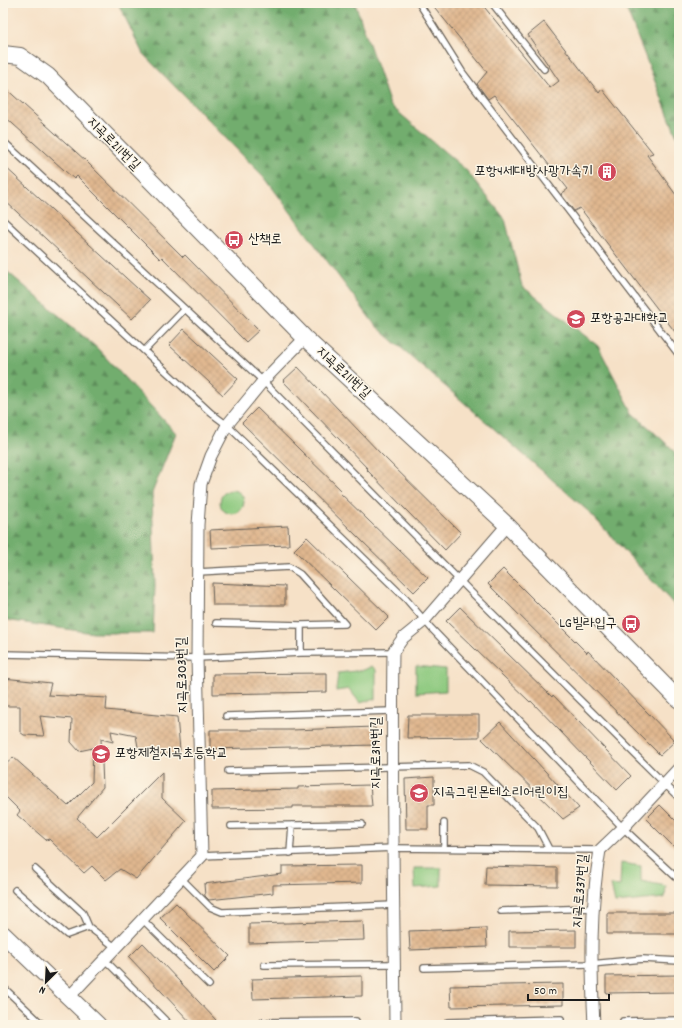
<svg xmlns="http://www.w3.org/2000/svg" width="682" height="1028" font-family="Dekko,'Poor Story',sans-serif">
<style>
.forest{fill:url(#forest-firs);stroke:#476445}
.green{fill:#8dc97f;stroke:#54724e}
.building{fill:url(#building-cross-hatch)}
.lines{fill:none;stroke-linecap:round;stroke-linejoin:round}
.service-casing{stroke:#686158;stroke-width:8}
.minor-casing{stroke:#686158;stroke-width:13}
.secondary-casing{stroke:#686158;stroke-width:18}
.service{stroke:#fff;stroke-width:5.5}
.minor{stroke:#fff;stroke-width:11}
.secondary{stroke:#fff;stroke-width:16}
.labels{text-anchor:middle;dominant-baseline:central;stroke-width:3;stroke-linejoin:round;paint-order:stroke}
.street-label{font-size:14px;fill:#1c1c1c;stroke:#fcf5e5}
.poi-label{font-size:14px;fill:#1c1c1c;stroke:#fcf5e5;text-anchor:start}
</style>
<defs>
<pattern id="forest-firs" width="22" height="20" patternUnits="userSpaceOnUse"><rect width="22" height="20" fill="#72ad6e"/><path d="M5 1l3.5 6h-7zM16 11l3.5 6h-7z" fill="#5d8c5a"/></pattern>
<pattern id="building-cross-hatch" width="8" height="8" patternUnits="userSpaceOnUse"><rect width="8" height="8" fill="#e0b78f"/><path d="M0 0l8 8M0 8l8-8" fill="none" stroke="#c09d7b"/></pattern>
</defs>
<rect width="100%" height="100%" fill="#fcf5e5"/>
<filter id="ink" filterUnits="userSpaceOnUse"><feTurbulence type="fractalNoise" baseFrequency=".025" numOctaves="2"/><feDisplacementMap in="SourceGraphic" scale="8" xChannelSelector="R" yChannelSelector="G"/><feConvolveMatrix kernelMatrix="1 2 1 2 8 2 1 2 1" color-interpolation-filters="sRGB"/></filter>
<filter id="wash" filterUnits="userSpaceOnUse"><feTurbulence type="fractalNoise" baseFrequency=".012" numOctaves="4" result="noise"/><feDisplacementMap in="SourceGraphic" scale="16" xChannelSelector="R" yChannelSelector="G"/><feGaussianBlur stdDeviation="0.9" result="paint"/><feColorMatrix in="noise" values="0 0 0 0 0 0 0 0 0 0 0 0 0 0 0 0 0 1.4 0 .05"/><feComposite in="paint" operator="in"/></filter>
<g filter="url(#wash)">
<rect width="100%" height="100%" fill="#f6e1c7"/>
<!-- forest -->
<path class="forest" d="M118,3H355L390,105L466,170L505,219L522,286L598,346L633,413L679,455V610L588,511L375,325L265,178L143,54Z
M624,3H679V142Z
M3,268L96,347L176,433L152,493L155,586L153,633H93L12,621L3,618Z"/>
<!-- green -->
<path class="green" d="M220 502a12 12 0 1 1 24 0a12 12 0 1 1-24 0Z
M372,666L376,670V699L360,703L349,689L336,691L338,673L364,670Z
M416,666L446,669V691L416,693Z
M621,863L641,866V881L666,886L665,898L615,903L611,885L620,886Z
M414,868H441V886L415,888Z"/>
<g id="blocks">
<!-- building -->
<path class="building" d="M431,3H481L550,88L559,81L528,35L544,22L599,93L602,89L653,153L647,155L679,199V337L580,208L574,211L561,194L568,189L494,95L488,99L477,84L487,72Z
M3,86L86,161L183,257L185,255L259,330L246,342L162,257L160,259L77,176L74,179L3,115Z
M3,165L150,300L132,319L3,199Z
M184,329L238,379L223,395L169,345Z
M298,367L381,454L461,533L445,550L367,470L368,469L283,381Z
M257,408L341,490L339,492L428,578L414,592L242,423Z
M288,526L289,545L211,548L210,530Z
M307,537L389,617L376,630L294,550Z
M503,569L587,653L588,651L675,741L660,755L488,584Z
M212,583L285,586V605H213Z
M460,607L552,697L553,695L631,776L617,790L531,701L530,702L446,621Z
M327,673V692L213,694V674Z
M3,678L51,683L48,695L107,698L106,710L177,717L180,750L173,755L139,752L136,736L111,731L113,742L101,739L103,787L77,818L97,837L162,772V798L186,821L136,879L120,869L106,880L92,866L84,873L49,839L46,840L17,815L20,811L3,794V768L13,757L68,806L92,782L93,748L79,751L71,742L72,719L40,716L44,736L24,735L20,732V706H3Z
M408,715H479V737L407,738Z
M500,722L579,808L563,819L482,739Z
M375,727L376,745L210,749V730H292Z
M434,777V805H428V829H406L405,779Z
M370,785L372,806H293V808L212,809V791L298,789V787Z
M660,805L679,824V852L646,819Z
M362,865V883L273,885V893L209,900L205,896L204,884L282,874V866Z
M486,866L557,868V886L485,885Z
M176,903L230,956L214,972L160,918Z
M607,913H679V934H607Z
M363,921L364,940L249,943V924Z
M486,928L487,947L410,950L409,931Z
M576,930V947H509V931Z
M143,943L216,1020L210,1025H193L129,957Z
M679,975V992L606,993V976Z
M362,976V996L253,999L252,979Z
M563,984V1005L451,1007L450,986Z"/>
</g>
</g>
<g filter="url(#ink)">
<use href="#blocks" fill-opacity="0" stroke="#686158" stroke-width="1"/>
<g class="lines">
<!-- service casing -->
<g class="service-casing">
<path id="service" d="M419,3L463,73L679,355
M492,3L544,69
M3,33V36
M3,141L263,381L471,592L679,798
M3,220L211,413L227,425L406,599L431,628L623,828L679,880
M144,351L185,309
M198,572L289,567L300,574L345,624L301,625
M216,623L301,625V653
M3,654L197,658L301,653L393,652
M226,716L392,711
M228,771L469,765L483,772L538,828L549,849
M444,823V848
M231,826L362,824
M290,853L292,825
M202,856L394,848L600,850
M35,869L83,913L89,927L115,947
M181,878L210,907L222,912L394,905
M15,890L67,935L89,927
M501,911L593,908
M142,919L209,985
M104,959L170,1025
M264,965L395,964
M424,968L591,964L643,959L679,961
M3,987L43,1025
M623,1021L679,1020
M263,1022L356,1021L357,1025
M448,1022L561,1019"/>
</g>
<!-- minor casing -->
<g class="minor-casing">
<path id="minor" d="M70,996L202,856L197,658L198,525L201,484L211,456L227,425L263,381L305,338
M395,1025C394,901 391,776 393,652L403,638L424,621L507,525
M594,1025C591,966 590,908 600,850L623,828L679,768"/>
</g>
<!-- secondary casing -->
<g class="secondary-casing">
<path id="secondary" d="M3,54L20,56L48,76L305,338L507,525L679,700
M3,934L98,1025"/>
</g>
<!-- service -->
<use href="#service" class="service"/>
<!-- minor -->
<use href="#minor" class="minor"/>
<!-- secondary -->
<use href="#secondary" class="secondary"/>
</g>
</g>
<!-- icons -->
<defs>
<g id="building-disc" transform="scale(1)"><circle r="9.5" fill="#d1495b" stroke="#fcf5e5"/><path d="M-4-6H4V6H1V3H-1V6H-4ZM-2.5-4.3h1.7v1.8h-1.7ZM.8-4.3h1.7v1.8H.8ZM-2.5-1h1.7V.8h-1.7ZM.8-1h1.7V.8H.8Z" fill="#fff"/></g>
<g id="bus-disc" transform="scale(1)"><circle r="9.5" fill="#d1495b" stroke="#fcf5e5"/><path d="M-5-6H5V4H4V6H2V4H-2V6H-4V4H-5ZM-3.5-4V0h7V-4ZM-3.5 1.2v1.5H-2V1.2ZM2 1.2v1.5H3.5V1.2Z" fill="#fff"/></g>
<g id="university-disc" transform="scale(1)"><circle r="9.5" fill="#d1495b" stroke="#fcf5e5"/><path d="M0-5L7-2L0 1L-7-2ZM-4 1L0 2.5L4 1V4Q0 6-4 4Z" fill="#fff"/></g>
<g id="school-disc" transform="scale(1)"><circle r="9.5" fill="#d1495b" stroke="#fcf5e5"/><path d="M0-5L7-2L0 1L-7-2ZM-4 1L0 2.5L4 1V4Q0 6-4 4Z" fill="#fff"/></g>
</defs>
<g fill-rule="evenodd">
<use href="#building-disc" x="607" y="172"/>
<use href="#bus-disc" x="234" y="240"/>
<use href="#university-disc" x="576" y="319"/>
<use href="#bus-disc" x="631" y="624"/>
<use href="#school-disc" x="101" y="754"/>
<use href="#school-disc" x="419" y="793"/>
</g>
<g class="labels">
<!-- street labels -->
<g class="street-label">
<text transform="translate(113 144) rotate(45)">지곡로211번길</text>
<text transform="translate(343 373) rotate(43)">지곡로211번길</text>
<text transform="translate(183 675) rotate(-91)">지곡로303번길</text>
<text transform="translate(377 753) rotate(-90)">지곡로319번길</text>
<text transform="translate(581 891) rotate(-85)">지곡로337번길</text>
</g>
<!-- poi labels -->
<g class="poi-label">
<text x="593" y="172" text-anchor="end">포항4세대방사광가속기</text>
<text x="248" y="240">산책로</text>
<text x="590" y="319">포항공과대학교</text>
<text x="617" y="624" text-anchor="end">LG빌라입구</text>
<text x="115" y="754">포항제철지곡초등학교</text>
<text x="433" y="793">지곡그린몬테소리어린이집</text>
</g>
</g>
<!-- margin -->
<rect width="682" height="1028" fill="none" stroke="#fcf5e5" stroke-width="16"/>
<!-- north arrow -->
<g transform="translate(46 982) rotate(204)" stroke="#fcf5e5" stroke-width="3" paint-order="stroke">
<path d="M0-3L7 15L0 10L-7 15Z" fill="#1c1c1c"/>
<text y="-6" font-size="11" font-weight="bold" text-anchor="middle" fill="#1c1c1c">N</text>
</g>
<!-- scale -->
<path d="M528 994v6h81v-6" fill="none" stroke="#1c1c1c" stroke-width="2"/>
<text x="534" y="994" font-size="12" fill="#1c1c1c" stroke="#fcf5e5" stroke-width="3" paint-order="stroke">50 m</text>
</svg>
